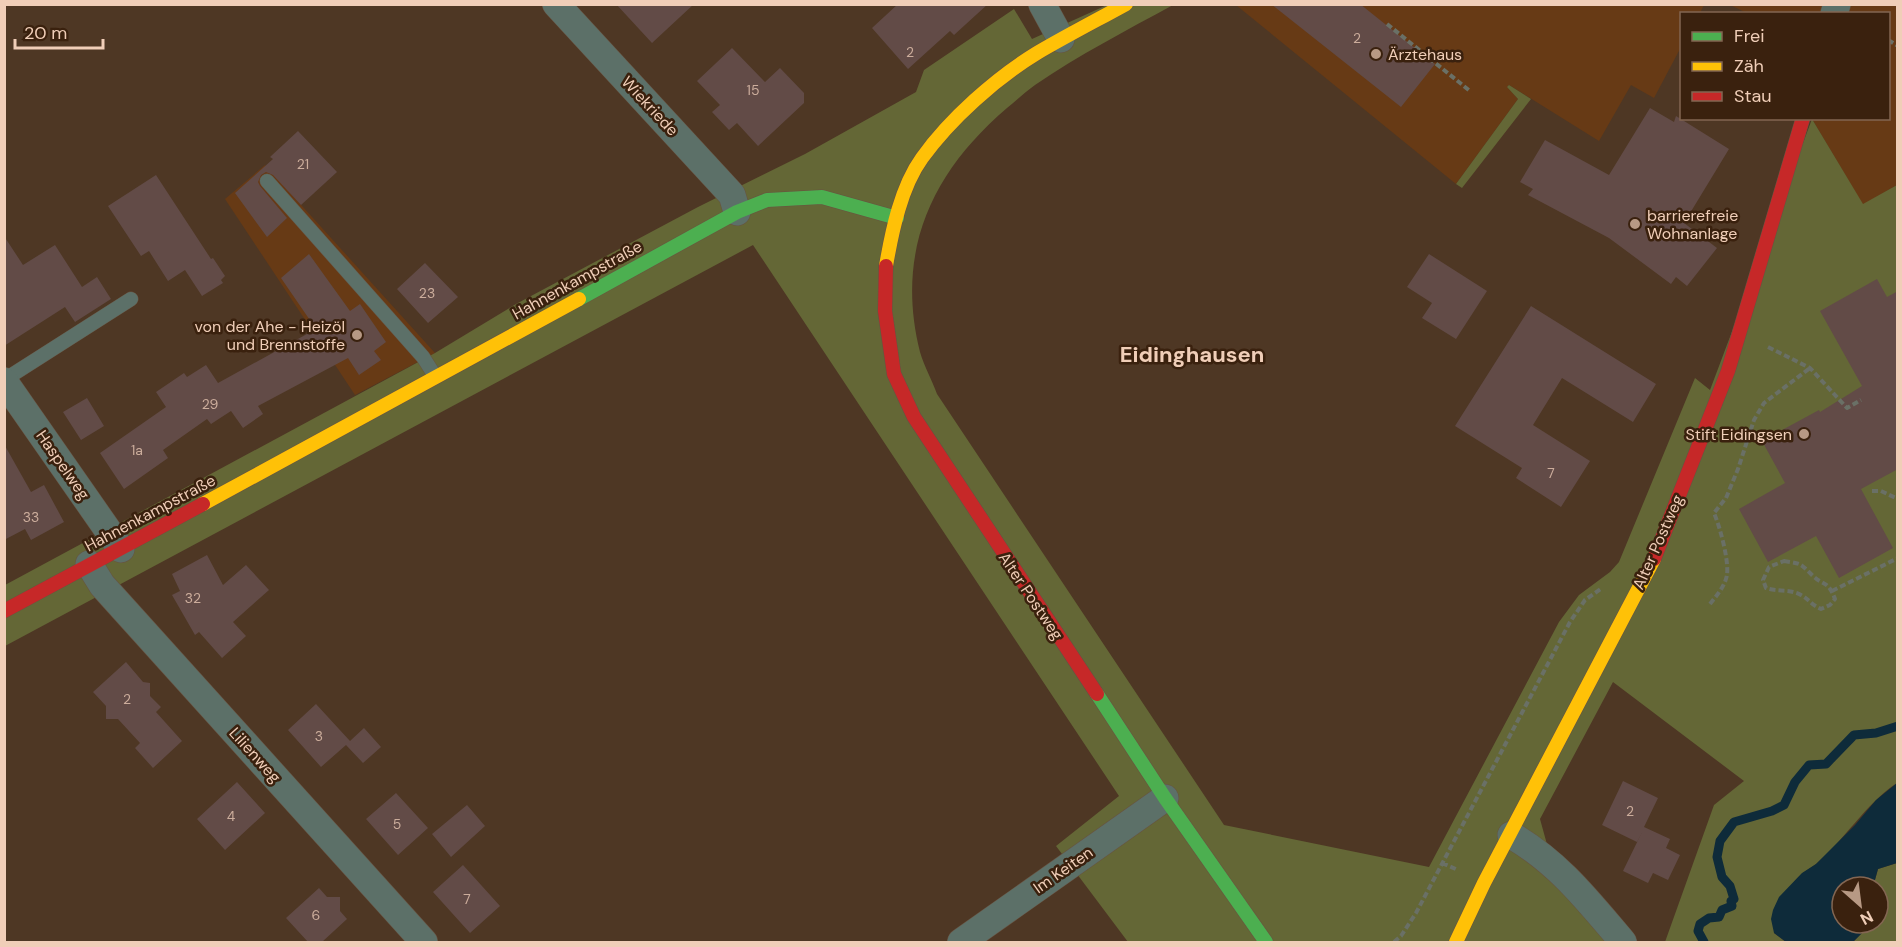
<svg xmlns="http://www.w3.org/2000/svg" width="1902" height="947" font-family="'DM Sans',sans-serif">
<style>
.built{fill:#673a15}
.green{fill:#646736}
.water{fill:#0e2b3a}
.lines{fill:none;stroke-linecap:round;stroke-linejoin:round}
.stream{stroke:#0e2b3a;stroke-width:9}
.building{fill:#624b47}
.lane-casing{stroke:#685342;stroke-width:15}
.street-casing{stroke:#685342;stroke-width:28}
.fast-casing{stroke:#685342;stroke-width:15}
.slow-casing{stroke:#685342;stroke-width:15}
.jam-casing{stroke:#685342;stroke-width:15}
.path{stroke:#6a7066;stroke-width:4;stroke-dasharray:6 3;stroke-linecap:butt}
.lane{stroke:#5c7068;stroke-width:14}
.street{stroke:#5c7068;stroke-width:27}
.fast{stroke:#4caf50;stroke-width:14}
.slow{stroke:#ffc107;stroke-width:14}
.jam{stroke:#c62828;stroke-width:14}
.poi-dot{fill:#b79984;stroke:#3a210e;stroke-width:2}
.labels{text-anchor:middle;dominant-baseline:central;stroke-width:5;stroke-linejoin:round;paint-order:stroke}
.number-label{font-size:14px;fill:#ccad9c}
.poi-label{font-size:16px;fill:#f0ceb8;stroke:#3a210e;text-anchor:start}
.street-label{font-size:16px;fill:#f0ceb8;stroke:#3a210e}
.district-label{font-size:22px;font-weight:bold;fill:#f0ceb8;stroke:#3a210e}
</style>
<rect width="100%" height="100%" fill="#4e3724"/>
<!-- built -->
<path class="built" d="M1236,5H1704L1700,13L1682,14L1681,47L1654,98L1631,85L1599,141L1509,85L1507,87L1518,99L1456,184Z
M1730,5H1897V185L1863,205L1812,119L1888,118V14L1747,13Z
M265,165L435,353L355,395L225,199Z"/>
<!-- green -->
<path class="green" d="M1107,5H1173C1127,30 1079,55 1035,85C1025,92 1016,101 1007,108C931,173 895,252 920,352C924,366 932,380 937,394L1224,825L1429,867L1559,622L1579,595L1610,572L1619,562L1695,378L1710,390L1812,119L1863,204L1897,185V783C1865,804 1845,840 1816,864C1807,871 1798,875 1792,885C1783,899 1780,918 1774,933L1786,942H1665L1714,805L1744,781L1613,682L1540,819L1548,848L1638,942H1128L1056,846L1119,796L753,245L5,646V585L435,353L516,304L698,207L805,154L916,92L924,70L1014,9L1032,39Z
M1509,85L1531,99L1462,188L1456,184L1518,99L1507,87Z
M1897,863V942H1853L1872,923H1878V887H1873L1878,869Z"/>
<!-- water -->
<path class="water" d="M1897,783V863L1878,869L1873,887H1842V923H1872L1853,942H1786L1774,933L1771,919L1773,910L1779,897L1802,873L1816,864L1855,825L1876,800Z"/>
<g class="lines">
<!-- stream -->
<path class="stream" d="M1704,942L1698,931L1700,924L1709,918L1719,917L1722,910L1732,906L1731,901L1734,899L1730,886L1722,877L1717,857L1720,841L1734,822L1772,811L1784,805L1795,782L1809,765L1826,764L1854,735L1876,733L1898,726"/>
</g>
<!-- building -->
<path class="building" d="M616,4H694L652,43Z
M898,4H988L954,35L950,31L908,69L872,28Z
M1271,4H1360L1435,64L1401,107Z
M732,48L765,82L780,68L804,93V103L758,146L737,123L729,130L712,112L720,105L697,81Z
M1650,108L1674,122L1676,116L1729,149L1684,223L1717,248L1687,286L1676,277L1671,284L1609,238L1528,195L1533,189L1520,182L1545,140L1609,175Z
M298,131L337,172L301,205L273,175L266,172L261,175L258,182L260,186L287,218L267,237L235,193L273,159L270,157Z
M156,175L211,259L213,258L225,276L221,280L223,283L202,296L185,270L168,281L149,251L141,256L108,206Z
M4,236L23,265L55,245L82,287L97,277L111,299L75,322L65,307L4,346Z
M309,254L350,311L360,304L386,342L374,351L381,360L359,375L348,358L258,406L263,414L243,428L231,411L211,424L207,419L163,450L168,458L124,489L100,453L166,407L156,392L184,373L187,377L206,365L218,383L316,329L281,278Z
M1429,254L1487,291L1456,339L1422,318L1432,303L1407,287Z
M425,263L458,297L428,323L397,289Z
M1877,279L1887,297L1898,291V469L1861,489L1893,548L1839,578L1816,536L1768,562L1739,509L1785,483L1762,441L1819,410L1820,412L1862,386L1820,311Z
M1531,306L1656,384L1633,422L1562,378L1533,425L1590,461L1561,507L1516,478L1522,468L1455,426Z
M87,398L104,426L81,440L63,412Z
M4,444L31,492L44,485L64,522L31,540L25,529L4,540Z
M207,555L223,585L246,565L269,590L233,622L246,636L222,658L199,632L195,635L172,595L180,591L172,574Z
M126,662L143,682L150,683V696L161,707L156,712L182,741L153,768L135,748L140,743L118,719H106V706L93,692Z
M316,704L350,741L364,728L381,747L363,763L346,745L321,767L288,730Z
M1623,781L1658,798L1644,827L1670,839L1666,848L1680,855L1668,880L1653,873L1648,883L1623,871L1643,830L1637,842L1602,825Z
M237,782L265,813L225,850L197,819Z
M396,793L428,828L398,855L366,819Z
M467,805L485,826L451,857L432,834Z
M463,865L500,906L470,933L433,892Z
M319,888L327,897H340V911L347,919L322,942H308L286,918Z"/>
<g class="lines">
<!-- lane casing -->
<g class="lane-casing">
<path id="lane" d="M267,181L423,357L435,376
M4,380L131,299"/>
</g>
<!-- street casing -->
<g class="street-casing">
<path id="street" d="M556,4L732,195L737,212
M1042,4L1061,39
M1834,14L1837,4
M4,381L121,549
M89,564L102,585L424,942
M1511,835C1559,863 1588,901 1623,942
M961,942L1165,798"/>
</g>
<!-- fast casing -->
<g class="fast-casing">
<path id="fast" d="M579,299L737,212L767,200L822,197L897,218
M1097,694L1165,798L1266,942"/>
</g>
<!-- slow casing -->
<g class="slow-casing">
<path id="slow" d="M886,266C892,231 901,187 922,158C950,119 996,78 1037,53C1066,36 1097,20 1126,4
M203,504L579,299
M1456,942L1484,883L1654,559"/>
</g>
<!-- jam casing -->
<g class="jam-casing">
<path id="jam" d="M886,266L885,311L894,374L914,417L1097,694
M1654,559L1728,371L1803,118
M4,611L203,504"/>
</g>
<!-- path -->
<path class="path" d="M1387,24L1470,91
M1888,40L1898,46
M1768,347L1810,368L1847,408L1861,400
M1872,491H1881L1898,499
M1784,561C1802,564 1800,563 1812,575C1823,586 1828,580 1835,599L1830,605L1821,609C1810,604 1810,600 1801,595C1791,589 1777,592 1766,588L1763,580L1769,567Z
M1832,591L1898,558
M1710,604C1717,595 1725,586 1727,575C1729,560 1720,527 1714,513L1726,498L1738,469L1754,420L1764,403L1810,368
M1442,863L1458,870
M1394,942L1401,936L1416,913L1570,622L1585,600L1602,588"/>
<!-- lane -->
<use href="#lane" class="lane"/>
<!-- street -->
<use href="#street" class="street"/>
<!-- fast -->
<use href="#fast" class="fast"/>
<!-- slow -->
<use href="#slow" class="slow"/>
<!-- jam -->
<use href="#jam" class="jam"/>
</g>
<!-- markers -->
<g class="poi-dot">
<circle cx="1376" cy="54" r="6"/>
<circle cx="1635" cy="224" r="6"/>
<circle cx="357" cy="335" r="6"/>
<circle cx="1804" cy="434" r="6"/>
</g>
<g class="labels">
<!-- number labels -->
<g class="number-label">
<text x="1357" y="38">2</text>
<text x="910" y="52">2</text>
<text x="753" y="90">15</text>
<text x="303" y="164">21</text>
<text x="427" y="293">23</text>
<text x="210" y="404">29</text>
<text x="137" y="450">1a</text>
<text x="1551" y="473">7</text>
<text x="31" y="517">33</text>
<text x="193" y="598">32</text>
<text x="127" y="699">2</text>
<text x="319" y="736">3</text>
<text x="1630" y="811">2</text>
<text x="231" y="816">4</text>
<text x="397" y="824">5</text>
<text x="467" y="899">7</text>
<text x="316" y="915">6</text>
</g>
<!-- poi labels -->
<g class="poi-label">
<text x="1388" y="54">Ärztehaus</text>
<text x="1647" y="215">barrierefreie<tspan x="1647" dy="18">Wohnanlage</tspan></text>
<text x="345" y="326" text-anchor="end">von der Ahe - Heizöl<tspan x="345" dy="18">und Brennstoffe</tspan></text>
<text x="1792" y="434" text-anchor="end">Stift Eidingsen</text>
</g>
<!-- street labels -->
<g class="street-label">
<text transform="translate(650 106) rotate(47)">Wiekriede</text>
<text transform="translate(577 280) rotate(-29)">Hahnenkampstraße</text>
<text transform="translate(63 465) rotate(55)">Haspelweg</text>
<text transform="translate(150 513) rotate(-28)">Hahnenkampstraße</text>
<text transform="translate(1658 542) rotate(-66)">Alter Postweg</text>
<text transform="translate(1031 596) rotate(56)">Alter Postweg</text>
<text transform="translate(255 755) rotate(48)">Lilienweg</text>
<text transform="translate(1063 870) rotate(-35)">Im Keiten</text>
</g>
<!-- district labels -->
<g class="district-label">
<text x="1192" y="354">Eidinghausen</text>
</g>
</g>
<!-- border -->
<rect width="1902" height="947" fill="none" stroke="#f0ceb8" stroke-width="12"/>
<!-- legend -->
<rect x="1680" y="12" width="210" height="108" fill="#3a210e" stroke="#836652" stroke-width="1.5"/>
<rect x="1692" y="32" width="30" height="9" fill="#4caf50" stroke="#836652" stroke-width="1.5"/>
<text x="1734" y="42" font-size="18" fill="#f0ceb8">Frei</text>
<rect x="1692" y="62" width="30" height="9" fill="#ffc107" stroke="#836652" stroke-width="1.5"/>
<text x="1734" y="72" font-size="18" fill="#f0ceb8">Zäh</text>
<rect x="1692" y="92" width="30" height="9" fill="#c62828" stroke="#836652" stroke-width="1.5"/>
<text x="1734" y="102" font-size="18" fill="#f0ceb8">Stau</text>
<!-- north arrow -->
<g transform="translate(1860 905) rotate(152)"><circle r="28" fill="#3a210e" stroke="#836652" stroke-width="1.5"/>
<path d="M0-4.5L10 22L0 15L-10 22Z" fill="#b79984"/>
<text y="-9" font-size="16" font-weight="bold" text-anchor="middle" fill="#f0ceb8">N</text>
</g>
<!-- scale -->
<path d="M15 39v9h88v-9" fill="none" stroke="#f0ceb8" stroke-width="3"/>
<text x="24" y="39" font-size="18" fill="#f0ceb8" stroke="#3a210e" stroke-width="4.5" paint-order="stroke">20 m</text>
</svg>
